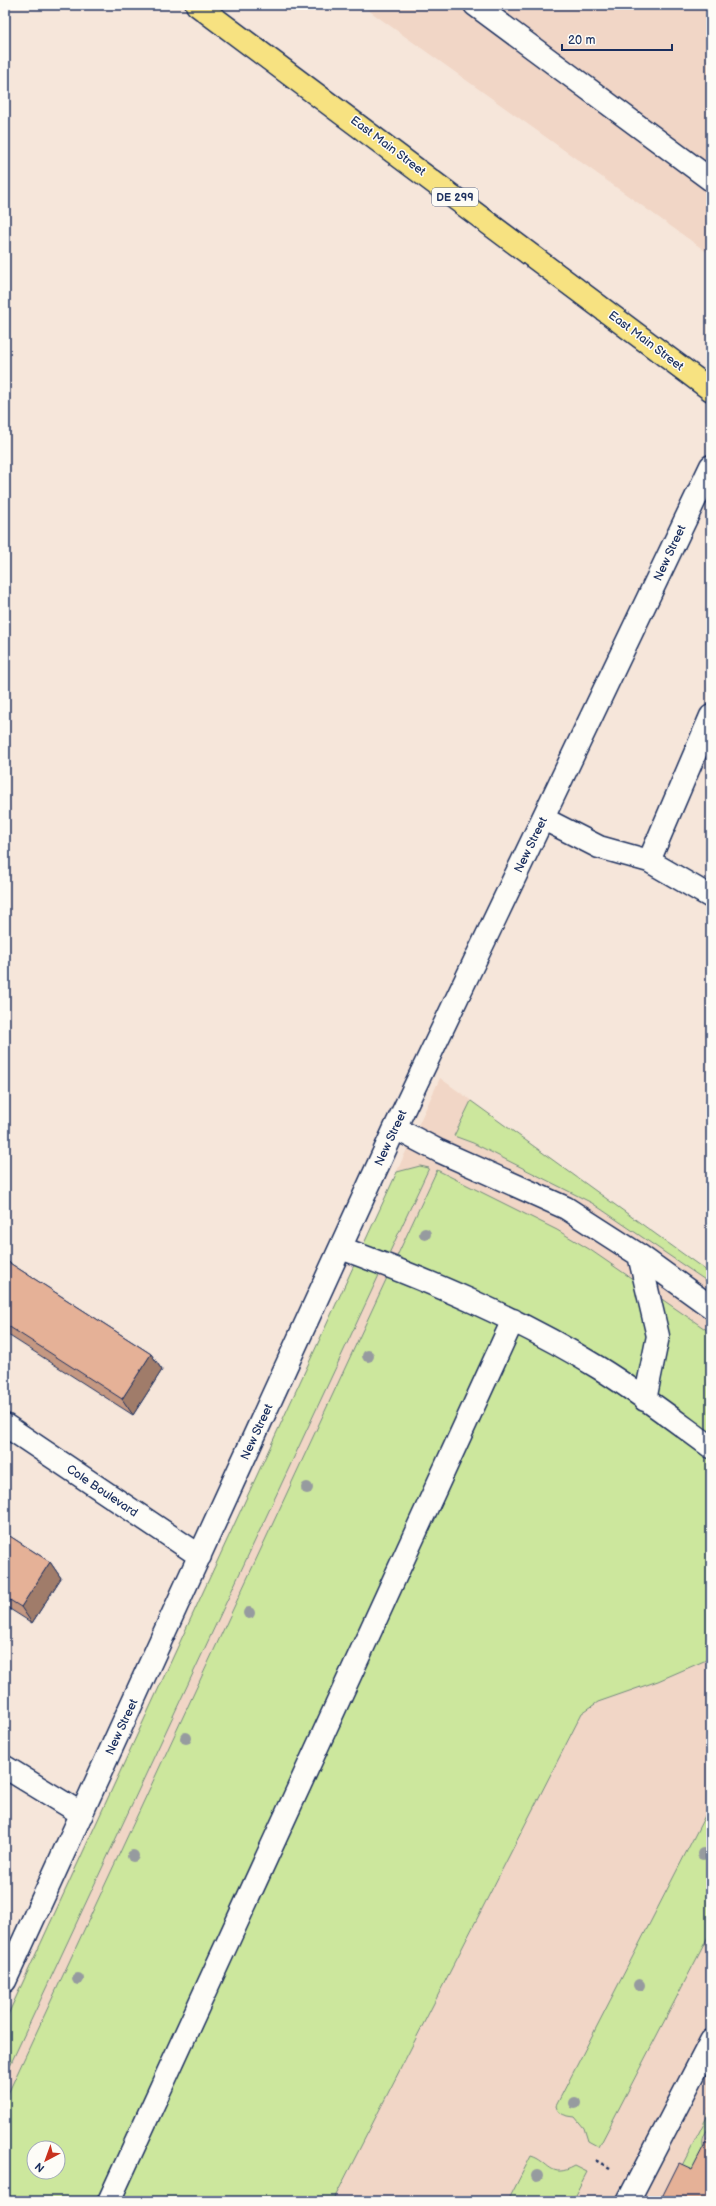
<svg xmlns="http://www.w3.org/2000/svg" width="716" height="2206" font-family="'Balsamiq Sans',sans-serif">
<style>
.built{fill:#f1d6c6;fill-rule:evenodd}
.green{fill:#cce79d;stroke:#748b7e;fill-rule:evenodd}
.lines{fill:none;stroke-linecap:round;stroke-linejoin:round}
.minor-casing{stroke:#1b2f5e;stroke-width:25}
.major-casing{stroke:#1b2f5e;stroke-width:25}
.path{stroke:#1b2f5e;stroke-width:2.5;stroke-dasharray:4 3;stroke-linecap:butt}
.minor{stroke:#fdfcf7;stroke-width:22}
.major{stroke:#f7e281;stroke-width:22}
.tree{fill:#969b9f}
.wall{fill:#c59882;stroke:#1b2f5e}
.shaded-wall{fill:#a07c6a;stroke:#1b2f5e}
.building{fill:#e5b197;stroke:#1b2f5e}
.labels{text-anchor:middle;dominant-baseline:central;stroke-width:3;stroke-linejoin:round;paint-order:stroke}
.shield{fill:#fdfcf7;stroke:#5f6c8c;stroke-width:1}
.shield-label{font-size:11px;font-weight:bold;fill:#1b2f5e}
.street-label{font-size:12px;fill:#1b2f5e;stroke:#fdfcf7}
</style>
<rect width="100%" height="100%" fill="#f6e6da"/>
<filter id="ink" filterUnits="userSpaceOnUse"><feTurbulence type="fractalNoise" baseFrequency=".025" numOctaves="2"/><feDisplacementMap in="SourceGraphic" scale="8" xChannelSelector="R" yChannelSelector="G"/><feConvolveMatrix kernelMatrix="1 2 1 2 8 2 1 2 1" color-interpolation-filters="sRGB"/></filter>
<g filter="url(#ink)">
<!-- built -->
<path class="built" d="M361,5H711V255Z
M440,1078L711,1274V2201H5V2018ZM34,2148H58V2172H34Z"/>
<!-- green -->
<path class="green" d="M471,1101L711,1274V1284L592,1203L473,1143L454,1136Z
M420,1166L429,1168L5,2076V2021L397,1172Z
M437,1170L557,1230L589,1249L711,1333V1658L658,1681L598,1702L582,1713L333,2201H5V2100ZM34,2148H58V2172H34Z
M711,1804V1931L599,2147L588,2141L584,2128L575,2117C567,2116 558,2115 556,2106Z
M711,2109V2126C702,2135 701,2142 705,2153L696,2179L673,2183Z
M531,2156C549,2161 550,2180 575,2166L587,2172L572,2201H508Z"/>
<g class="lines">
<!-- minor casing -->
<g class="minor-casing">
<path id="minor" d="M475,5L711,180
M544,819L599,847L649,861L711,897
M649,861L711,716
M395,1128L439,1151L566,1208L639,1255L711,1307
M341,1248C430,1281 518,1318 599,1368C638,1392 674,1420 711,1447
M639,1255L658,1336L645,1400
M5,1425L200,1556
M5,1767L82,1814
M5,1981L395,1128L711,466
M109,2201L513,1320
M628,2201L711,2041"/>
</g>
<!-- major casing -->
<g class="major-casing">
<path id="major" d="M197,5L711,390"/>
</g>
<!-- path -->
<path class="path" d="M595,2160L610,2168"/>
<!-- minor -->
<use href="#minor" class="minor"/>
<!-- major -->
<use href="#major" class="major"/>
</g>
<!-- trees -->
<g class="tree">
<circle cx="425" cy="1234" r="6"/>
<circle cx="368" cy="1356" r="6"/>
<circle cx="307" cy="1488" r="6"/>
<circle cx="249" cy="1613" r="6"/>
<circle cx="186" cy="1738" r="6"/>
<circle cx="703" cy="1854" r="6"/>
<circle cx="133" cy="1856" r="6"/>
<circle cx="78" cy="1979" r="6"/>
<circle cx="639" cy="1985" r="6"/>
<circle cx="575" cy="2103" r="6"/>
<circle cx="537" cy="2176" r="6"/>
</g>
<!-- wall -->
<path class="wall" d="M5,1260L151,1354L162,1370L133,1415L5,1333Z
M5,1533L50,1562L61,1578L32,1623L5,1606Z"/>
<!-- shaded-wall -->
<path class="shaded-wall" d="M151,1354L162,1370L133,1415L122,1399Z
M50,1562L61,1578L32,1623L21,1607Z"/>
<!-- building -->
<path class="building" d="M5,1260L151,1354L122,1399L5,1324Z
M5,1533L50,1562L21,1607L5,1597Z
M711,2105V2111L709,2109Z
M711,2132V2201H660L679,2163L692,2169Z"/>
</g>
<g class="labels">
<!-- shield labels -->
<rect class="shield" x="432" y="188" width="46" height="18" rx="3"/>
<g class="shield-label">
<text x="455" y="197">DE 299</text>
</g>
<!-- street labels -->
<g class="street-label">
<text transform="translate(388 146) rotate(37)">East Main Street</text>
<text transform="translate(646 341) rotate(37)">East Main Street</text>
<text transform="translate(670 553) rotate(-65)">New Street</text>
<text transform="translate(531 845) rotate(-64)">New Street</text>
<text transform="translate(391 1138) rotate(-65)">New Street</text>
<text transform="translate(257 1432) rotate(-65)">New Street</text>
<text transform="translate(102 1491) rotate(34)">Cole Boulevard</text>
<text transform="translate(122 1727) rotate(-65)">New Street</text>
</g>
</g>
<!-- margin -->
<rect width="716" height="2206" fill="none" stroke="#fdfcf7" stroke-width="20"/>
<rect x="10" y="10" width="696" height="2186" fill="none" stroke="#1b2f5e" stroke-width="1.5" filter="url(#ink)"/>
<!-- north arrow -->
<g transform="translate(46 2160) rotate(221)"><circle r="19" fill="#fdfcf7" stroke="#a3aaba"/>
<path d="M0-3L7 15L0 10L-7 15Z" fill="#c8321e"/>
<text y="-6" font-size="11" font-weight="bold" text-anchor="middle" fill="#1b2f5e">N</text>
</g>
<!-- scale -->
<path d="M562 44v6h110v-6" fill="none" stroke="#1b2f5e" stroke-width="2"/>
<text x="568" y="44" font-size="12" fill="#1b2f5e" stroke="#fdfcf7" stroke-width="3" paint-order="stroke">20 m</text>
</svg>
